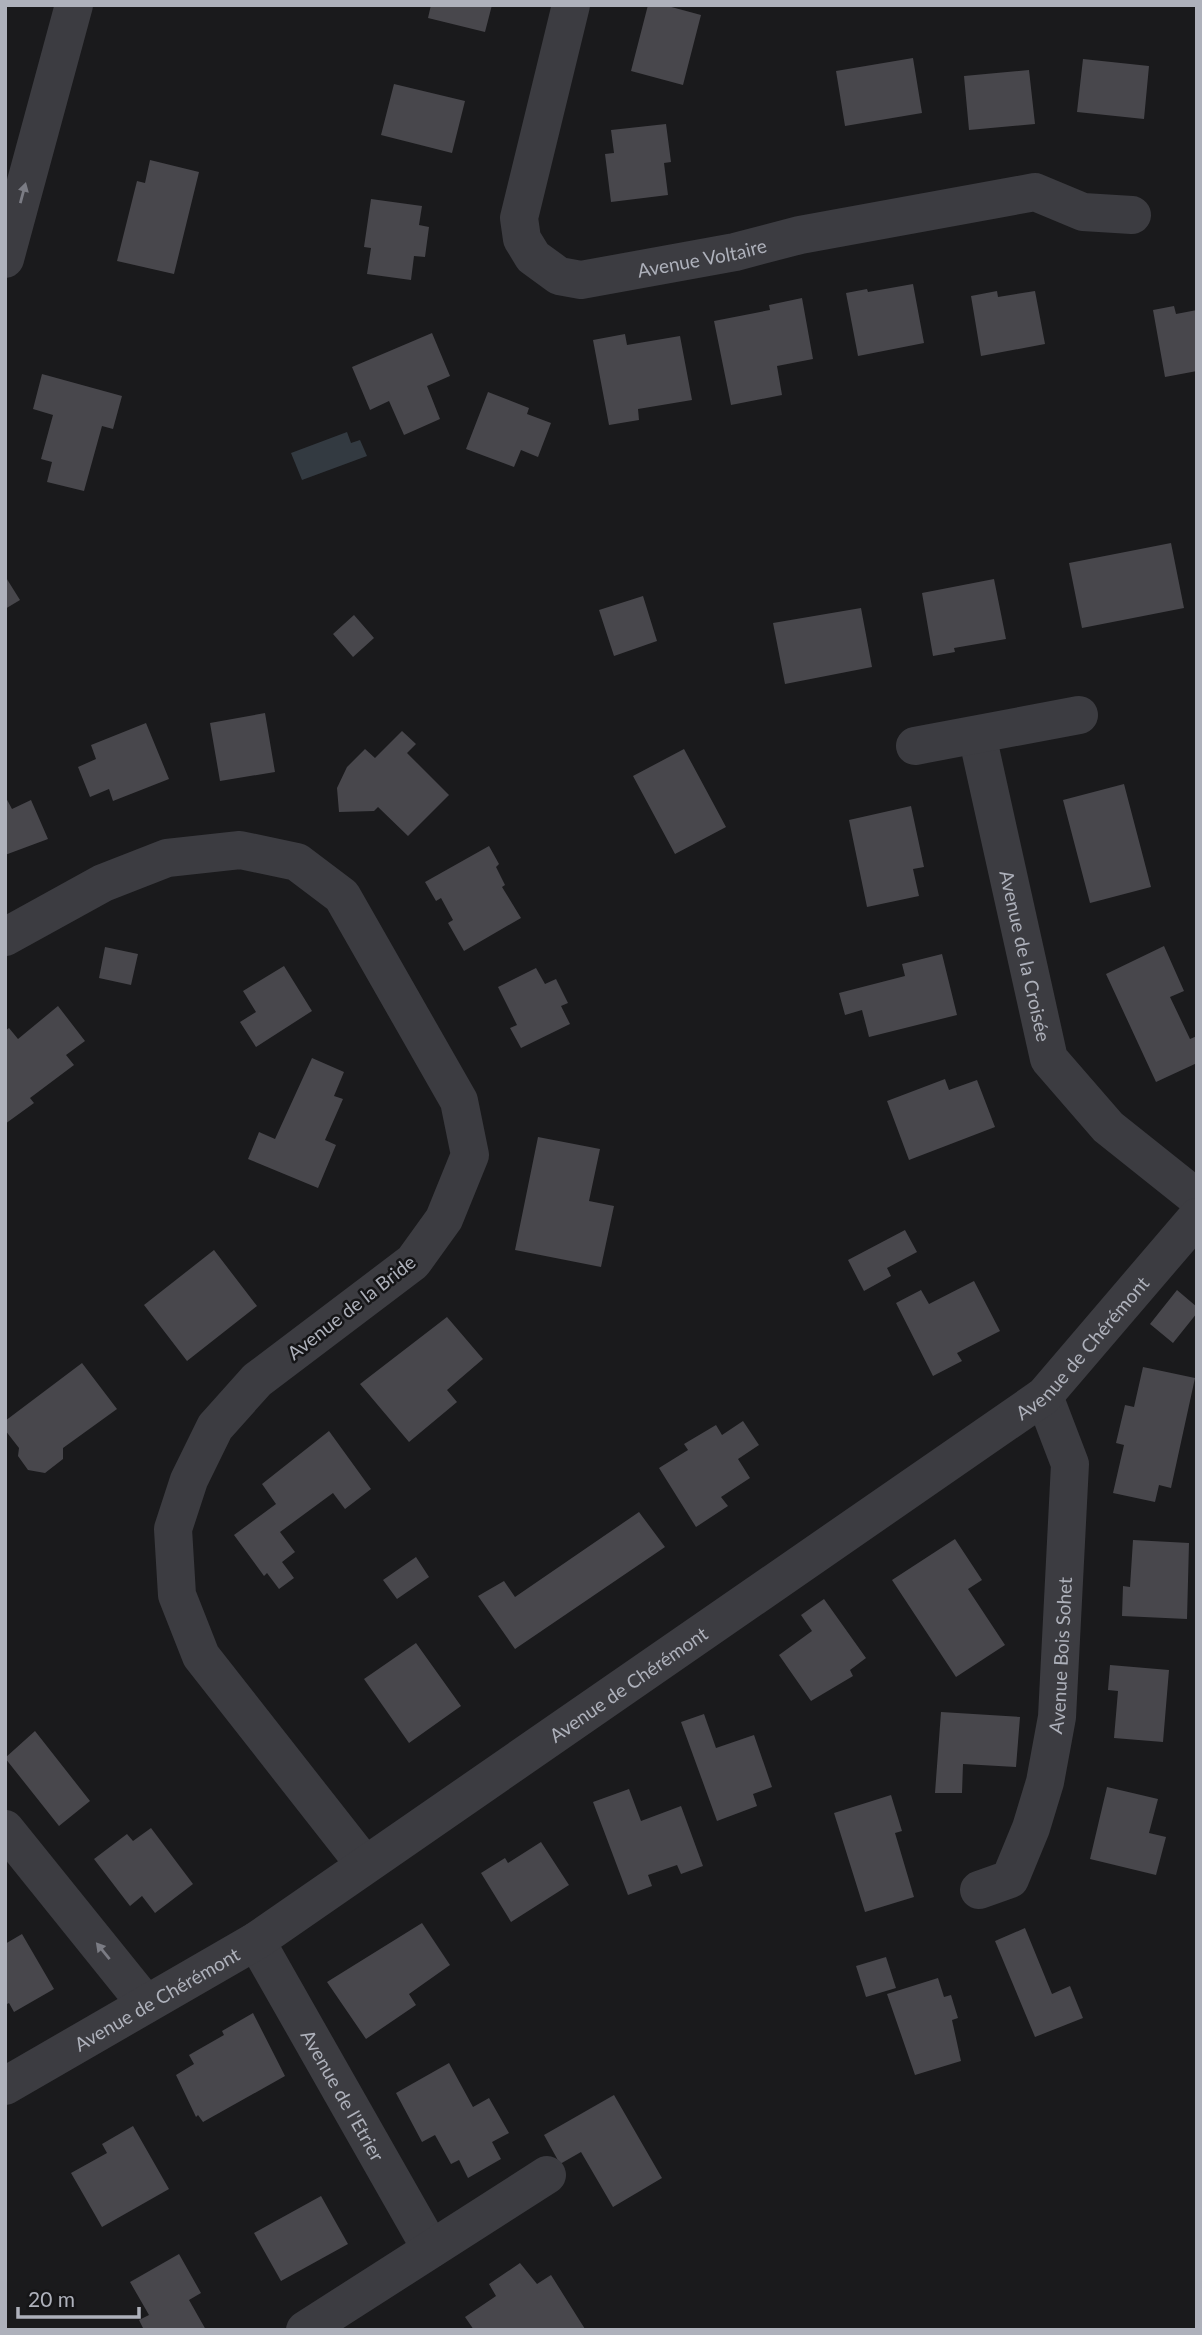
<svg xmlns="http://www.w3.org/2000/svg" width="1202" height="2335" font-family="Lato,sans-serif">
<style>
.water{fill:#333a41}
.building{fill:#48474c}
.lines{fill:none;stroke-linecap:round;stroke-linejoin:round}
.street{stroke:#3c3c41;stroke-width:38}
.oneway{fill:#7b7c84}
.labels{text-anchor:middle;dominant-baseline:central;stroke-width:5;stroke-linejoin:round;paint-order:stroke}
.street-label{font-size:19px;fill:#aeb1bb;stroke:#151517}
</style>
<rect width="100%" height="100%" fill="#1a1a1c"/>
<!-- water -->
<path class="water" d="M347,432L351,443L360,440L367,456L302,480L291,453Z"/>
<!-- building -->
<path class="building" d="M431,5H492L485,32L428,18Z
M648,5H664L701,15L683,85L631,71Z
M913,58L922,113L845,126L836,71Z
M1083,59L1149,66L1144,119L1077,112Z
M1029,70L1035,124L969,130L964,76Z
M394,84L465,101L452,153L381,135Z
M666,124L671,162L664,163L668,195L611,202L605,154L614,153L611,130Z
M150,160L199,172L174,274L117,261L137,181L145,183Z
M371,199L422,206L419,225L429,227L425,257L414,256L411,280L367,274L371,248L364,247Z
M913,284L924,343L858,356L846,293L867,289L868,292Z
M997,291L998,297L1035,291L1045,344L981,356L971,296Z
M802,298L813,359L777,366L782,395L731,405L714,321L770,310L769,305Z
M1174,306L1176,314L1197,310V371L1165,377L1153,310Z
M432,333L450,376L427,386L440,419L404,435L389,401L370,410L352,367Z
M625,334L627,345L680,336L692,400L638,409L639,420L609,425L593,340Z
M42,374L122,396L113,429L102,426L84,491L47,482L52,462L41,459L53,415L33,409Z
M488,392L529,408L527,414L551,423L538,457L521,450L514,467L466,449Z
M1171,543L1184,608L1082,628L1069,563Z
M5,576L20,600L5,609Z
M994,579L1006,639L954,648L955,652L933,656L922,593Z
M643,596L657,641L614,656L599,610Z
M861,608L872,667L785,684L773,623Z
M354,615L374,638L353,657L333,634Z
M265,713L275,772L220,781L210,723Z
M146,723L169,779L113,801L109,789L90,797L78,767L96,759L91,745Z
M402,731L416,744L407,753L449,795L408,836L378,807L374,811L339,812L337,788L347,767L365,749L375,758Z
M684,749L726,827L675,854L633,776Z
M1124,784L1151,887L1090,903L1063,800Z
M5,796L12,809L31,800L48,839L5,855Z
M911,806L924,867L913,869L919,896L867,907L849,820Z
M489,846L499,864L496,867L505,885L502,887L521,918L464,951L448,923L453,920L441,898L436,901L425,882Z
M1164,946L1184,991L1170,997L1190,1039L1197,1036V1063L1156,1082L1106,974Z
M105,947L138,954L131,985L99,978Z
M942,954L957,1015L869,1037L862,1010L845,1015L839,993L905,976L902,964Z
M284,966L312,1011L256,1047L240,1022L256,1012L243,991Z
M536,968L545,984L556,979L568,1003L561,1006L570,1024L521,1048L510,1028L517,1025L498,987Z
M58,1006L85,1041L66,1055L74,1065L30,1098L34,1103L5,1124V1031L9,1028L18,1039Z
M312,1058L344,1072L334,1096L343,1099L325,1140L336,1145L318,1188L248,1159L259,1132L275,1139Z
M945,1079L949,1090L977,1080L995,1127L909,1160L887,1101Z
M538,1137L600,1149L589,1201L614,1206L601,1267L515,1250Z
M905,1230L917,1252L887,1268L891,1276L864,1291L848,1260Z
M214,1250L257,1306L187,1361L144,1305Z
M974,1281L1000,1331L957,1353L962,1361L933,1376L896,1303L921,1290L929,1304Z
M1177,1290L1197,1307V1313L1173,1343L1150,1324Z
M447,1317L483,1359L447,1390L457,1402L409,1442L360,1384Z
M82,1363L117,1409L63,1448V1459L45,1473L28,1470L18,1456L19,1448L5,1430V1421Z
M1143,1367L1195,1378L1171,1488L1159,1485L1155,1502L1113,1493L1124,1445L1116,1443L1125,1405L1134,1407Z
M743,1421L759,1445L738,1459L750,1478L721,1497L728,1506L696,1527L659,1468L688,1450L684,1444L716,1425L722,1435Z
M329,1431L371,1489L345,1509L333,1493L280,1532L295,1552L282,1562L294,1578L279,1589L267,1573L264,1576L234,1535L276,1504L262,1484Z
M639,1512L665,1547L515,1649L478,1596L504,1581L515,1597Z
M955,1539L982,1580L968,1589L1005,1645L956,1677L892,1580Z
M1133,1540L1189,1543L1187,1619L1122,1616L1123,1586L1130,1587Z
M416,1557L429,1577L397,1599L383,1580Z
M824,1599L866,1658L850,1670L853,1676L811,1701L779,1655L812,1631L801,1615Z
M416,1643L461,1706L409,1743L364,1679Z
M1110,1665L1169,1670L1163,1742L1114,1738L1118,1691L1108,1690Z
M941,1712L1020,1717L1016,1767L963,1764L962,1793H935Z
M704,1714L716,1748L754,1735L772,1787L753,1794L757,1806L717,1821L681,1722Z
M35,1731L90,1801L59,1826L5,1758Z
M1107,1787L1158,1799L1149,1833L1166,1837L1156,1875L1090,1859Z
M629,1789L641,1821L681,1806L703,1866L681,1874L677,1865L648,1875L652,1886L628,1895L593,1802Z
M891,1795L902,1831L895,1833L914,1897L865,1912L834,1813Z
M151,1828L193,1884L155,1913L142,1896L130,1906L94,1859L127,1834L133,1841Z
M541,1842L569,1885L511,1922L481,1873L505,1858L508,1863Z
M422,1923L450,1965L409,1994L416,2005L366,2039L327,1982Z
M1025,1928L1052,1994L1070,1986L1083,2018L1035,2037L995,1941Z
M22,1934L54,1989L14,2012L9,2003L5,2005V1944Z
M886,1957L896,1988L866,1997L856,1966Z
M938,1978L944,1997L951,1995L958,2018L952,2020L961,2061L915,2075L887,1994Z
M253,2013L285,2076L203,2122L198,2115L196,2117L176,2075L194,2064L189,2055L224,2035L222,2031Z
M449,2063L473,2107L489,2098L509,2133L492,2142L501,2159L468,2178L459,2160L451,2164L435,2135L422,2142L396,2093Z
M614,2095L662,2178L613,2207L581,2152L560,2164L544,2135Z
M133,2126L169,2189L102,2227L71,2173L107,2153L102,2144Z
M321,2196L348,2244L281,2281L254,2233Z
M179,2254L201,2293L189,2300L206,2330H144L139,2320L149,2315L130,2282Z
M520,2263L537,2284L551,2275L585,2329L474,2330L465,2317L496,2296L489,2284Z"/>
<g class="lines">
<!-- street -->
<g class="street">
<path id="s1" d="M571,5L519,218L522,239L533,257L559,276L581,280L735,252L800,235L1035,192L1083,212L1132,215"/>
<path d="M5,259L74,5"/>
<path id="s2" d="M977,735L1049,1059L1108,1127L1197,1198"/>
<path d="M915,746L1079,715"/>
<path d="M5,937L103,883L167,858L240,850L297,862L342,896L459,1101L470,1155L444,1219L413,1262L257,1380L215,1427L189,1480L173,1529L177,1595L201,1656L365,1865"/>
<path d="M5,1829L146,2004"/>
<path id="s3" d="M979,1890L1010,1879L1031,1828L1045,1782L1057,1717L1070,1464L1044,1396"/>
<path id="s4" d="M256,1941L431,2249"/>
<path id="s5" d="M5,2086L256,1941L1044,1396L1197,1217"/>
<path d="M305,2330L547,2175"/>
</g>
</g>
<!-- one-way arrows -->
<defs><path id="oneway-solid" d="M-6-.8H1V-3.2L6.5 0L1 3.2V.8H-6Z" transform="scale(1.75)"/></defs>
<g class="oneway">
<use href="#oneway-solid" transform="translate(23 193) rotate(-75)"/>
<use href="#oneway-solid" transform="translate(103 1951) rotate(-129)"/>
</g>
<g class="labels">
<!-- street labels -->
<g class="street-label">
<text stroke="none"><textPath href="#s1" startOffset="439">Avenue Voltaire</textPath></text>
<text stroke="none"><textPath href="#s2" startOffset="226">Avenue de la Croisée</textPath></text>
<text transform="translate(351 1307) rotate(-38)">Avenue de la Bride</text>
<text stroke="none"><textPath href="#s5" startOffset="1309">Avenue de Chérémont</textPath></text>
<text stroke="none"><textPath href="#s3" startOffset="264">Avenue Bois Sohet</textPath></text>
<text stroke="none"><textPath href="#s5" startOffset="742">Avenue de Chérémont</textPath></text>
<text stroke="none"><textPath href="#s5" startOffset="175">Avenue de Chérémont</textPath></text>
<text stroke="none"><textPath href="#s4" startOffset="177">Avenue de l'Etrier</textPath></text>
</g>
</g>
<!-- border -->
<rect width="1202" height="2335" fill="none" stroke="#aeb1bb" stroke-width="14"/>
<!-- scale -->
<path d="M18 2307v10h121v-10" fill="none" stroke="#aeb1bb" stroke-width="3.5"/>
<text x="28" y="2307" font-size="21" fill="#aeb1bb" stroke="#151517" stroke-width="5" paint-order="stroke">20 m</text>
</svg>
